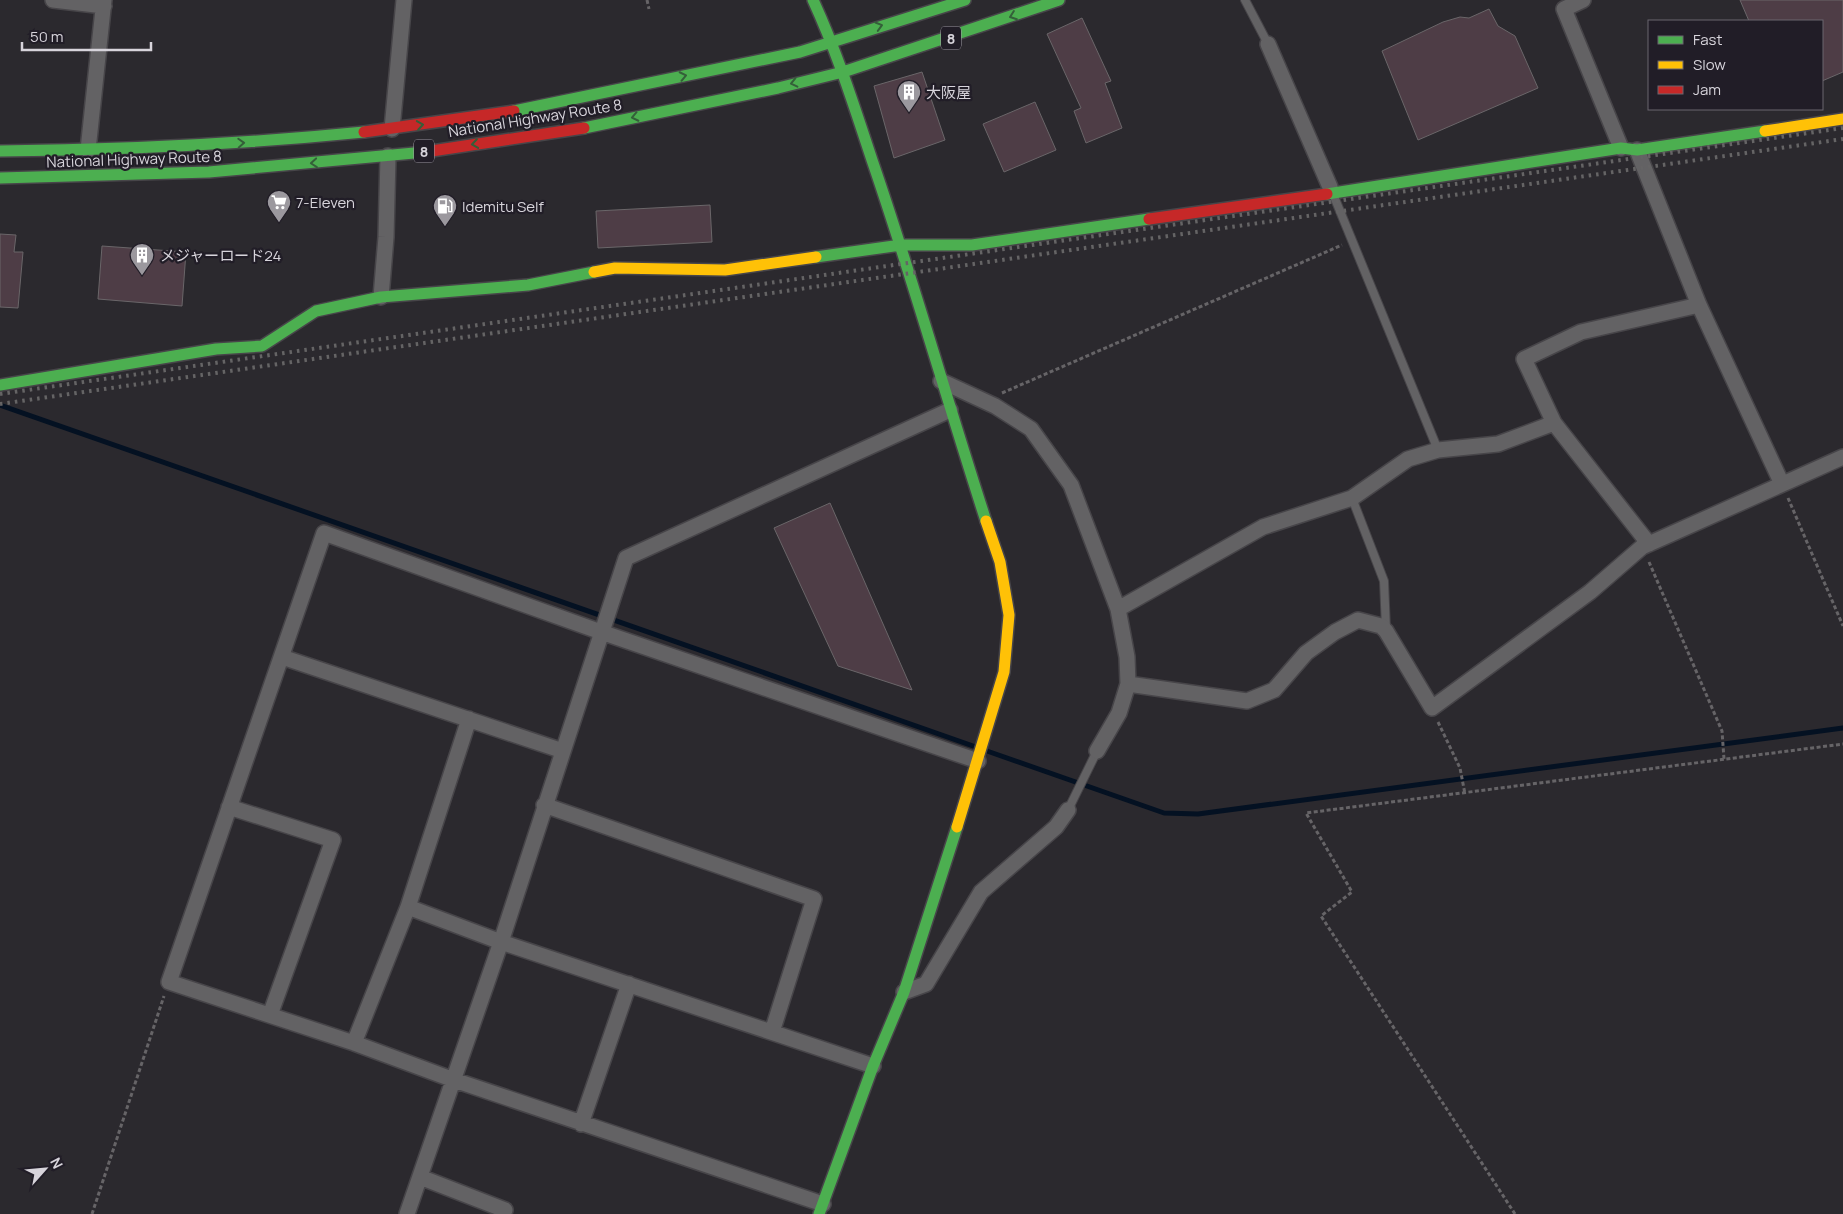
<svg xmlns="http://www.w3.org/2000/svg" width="1843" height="1214" font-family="Manrope,'Noto Sans JP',sans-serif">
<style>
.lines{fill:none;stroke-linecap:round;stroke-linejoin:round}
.stream{stroke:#041122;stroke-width:5}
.building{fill:#4e3d46;stroke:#6a6669}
.lane-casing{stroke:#474549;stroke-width:10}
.street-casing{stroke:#474549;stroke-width:18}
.fast-casing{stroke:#474549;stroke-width:14}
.slow-casing{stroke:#474549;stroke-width:14}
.jam-casing{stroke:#474549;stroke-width:14}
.path{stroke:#666467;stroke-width:3;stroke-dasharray:4 2.5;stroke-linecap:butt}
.lane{stroke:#636264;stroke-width:8}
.street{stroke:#636264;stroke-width:15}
.fast{stroke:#4caf50;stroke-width:11}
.slow{stroke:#ffc107;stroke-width:11}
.jam{stroke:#c62828;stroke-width:11}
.rail{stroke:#656465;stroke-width:4;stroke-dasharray:2.5 5;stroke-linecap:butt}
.oneway{stroke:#345f39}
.labels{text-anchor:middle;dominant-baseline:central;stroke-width:4.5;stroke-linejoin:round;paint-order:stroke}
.shield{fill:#211d27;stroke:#a09da5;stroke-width:1}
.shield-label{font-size:14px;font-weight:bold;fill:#d7d4db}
.poi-label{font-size:15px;fill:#d7d4db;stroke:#211d27;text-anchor:start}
.street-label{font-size:15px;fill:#d7d4db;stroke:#211d27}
</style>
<rect width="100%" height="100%" fill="#2b292e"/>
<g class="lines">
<!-- stream -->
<path class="stream" d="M0,405L976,747
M987,751L1164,813L1198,814L1843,728"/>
</g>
<!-- building -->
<path class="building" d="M1740,0H1843V72L1822,81V21H1749Z
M1489,9L1498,26L1515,36L1538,88L1418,140L1382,51L1443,22L1460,17L1469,18Z
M1082,18L1111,81L1105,83L1122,128L1086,143L1074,111L1081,108L1047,34Z
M922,72L945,140L894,158L874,86Z
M1035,102L1056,150L1004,172L983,124Z
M710,205L712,242L598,248L596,211Z
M0,234L16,235L14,252H23L18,308L0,307Z
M102,246L186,252L182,306L98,299Z
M830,503L912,690L838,666L774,528Z"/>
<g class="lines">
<!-- lane casing -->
<g class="lane-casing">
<path id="lane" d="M1245,0L1268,44
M1333,194L1438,450
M1352,498L1384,581L1386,629
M1068,810L1097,751"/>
</g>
<!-- street casing -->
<g class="street-casing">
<path id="street" d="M53,0L104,6
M1583,0L1564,9L1621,148
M1268,44L1330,187
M392,129L404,0
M88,150L104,0
M1637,150L1699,305L1782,484
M381,297L386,237L388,156
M941,381L995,406L1031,429L1071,485L1118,609L1127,657L1128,684L1119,713L1097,751
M1649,544L1554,423L1524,359L1581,332L1699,305
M1118,609L1263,527L1352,498L1408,459L1438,450L1498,444L1554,423
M282,657L563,751
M1128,684L1247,701L1274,690L1306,653L1335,632L1358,620L1381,626L1386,631L1432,708L1590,592L1642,547L1843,457
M544,805L814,899L772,1032
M229,807L333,840L270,1015
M408,907L501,942L873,1066
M904,992L926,984L981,892L1056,827L1068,810
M354,1043L408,907L469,719
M581,1124L629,984
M420,1177L505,1210L503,1214
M823,1204L454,1080L354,1043L169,982L324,533L601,632L978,761
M407,1214L501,942L626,558L950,410"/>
</g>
<!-- fast casing -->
<g class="fast-casing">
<path id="fast" d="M813,0C837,52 854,106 872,160C913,279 947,401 986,521
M514,111L800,52L965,0
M584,128L778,88L843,72L1059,0
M0,151C122,150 243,144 364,132
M0,178L209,172L425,152
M1327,194L1621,148L1637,150L1765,131
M816,257L901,245H972L1149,219
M0,385L216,349L262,346L316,311L381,297L528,285L594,272
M819,1214L873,1066L904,992L957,827"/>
</g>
<!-- slow casing -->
<g class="slow-casing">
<path id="slow" d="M1765,131L1843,119
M594,272L615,268L725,270L816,257
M957,827L1004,672L1009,615L1000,562L986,521"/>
</g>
<!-- jam casing -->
<g class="jam-casing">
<path id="jam" d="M364,132L514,111
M425,152L584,128
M1149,219L1327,194"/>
</g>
<!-- path -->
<path class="path" d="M647,0L649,9
M1002,393L1342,245
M1788,498L1843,626
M1649,562L1722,731L1724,759
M1438,722L1460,768L1465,794
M92,1214L164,996
M1515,1214L1321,916L1352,892L1306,813L1843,744"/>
<!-- lane -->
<use href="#lane" class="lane"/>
<!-- street -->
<use href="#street" class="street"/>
<!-- fast -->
<use href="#fast" class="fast"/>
<!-- slow -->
<use href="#slow" class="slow"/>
<!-- jam -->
<use href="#jam" class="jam"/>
<!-- rail -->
<path class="rail" d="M0,394L1843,128
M0,404L1843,139"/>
</g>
<!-- one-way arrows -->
<defs><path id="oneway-chevron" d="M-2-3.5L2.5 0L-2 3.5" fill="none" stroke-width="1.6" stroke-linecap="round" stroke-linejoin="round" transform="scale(1.25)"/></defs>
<g class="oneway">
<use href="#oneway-chevron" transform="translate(1013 16) rotate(160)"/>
<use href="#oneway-chevron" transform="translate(879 26) rotate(-16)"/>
<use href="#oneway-chevron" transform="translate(683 76) rotate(-12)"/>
<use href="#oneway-chevron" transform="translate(794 83) rotate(167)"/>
<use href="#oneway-chevron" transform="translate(635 117) rotate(168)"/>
<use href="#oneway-chevron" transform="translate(420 125) rotate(-9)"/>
<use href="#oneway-chevron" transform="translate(241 143) rotate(-3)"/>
<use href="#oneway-chevron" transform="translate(475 144) rotate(172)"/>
<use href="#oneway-chevron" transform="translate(314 163) rotate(175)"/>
</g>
<!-- icons -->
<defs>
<g id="building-pin" transform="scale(1.25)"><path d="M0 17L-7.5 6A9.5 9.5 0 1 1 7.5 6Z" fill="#9b989e" stroke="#211d27"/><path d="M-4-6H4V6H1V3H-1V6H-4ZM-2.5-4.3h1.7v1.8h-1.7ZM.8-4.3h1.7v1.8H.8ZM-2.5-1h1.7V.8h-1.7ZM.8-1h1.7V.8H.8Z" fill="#fff"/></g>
<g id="supermarket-pin" transform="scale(1.25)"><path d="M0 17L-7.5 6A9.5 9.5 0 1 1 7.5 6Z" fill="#9b989e" stroke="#211d27"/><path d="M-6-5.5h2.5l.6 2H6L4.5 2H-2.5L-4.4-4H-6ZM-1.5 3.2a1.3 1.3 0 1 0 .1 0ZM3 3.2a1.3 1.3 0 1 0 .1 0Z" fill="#fff"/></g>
<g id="fuel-pin" transform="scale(1.25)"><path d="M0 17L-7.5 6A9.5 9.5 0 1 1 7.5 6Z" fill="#9b989e" stroke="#211d27"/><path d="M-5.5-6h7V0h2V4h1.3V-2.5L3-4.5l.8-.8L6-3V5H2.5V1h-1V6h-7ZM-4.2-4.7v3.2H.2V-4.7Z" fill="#fff"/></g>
</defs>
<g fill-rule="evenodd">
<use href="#building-pin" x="909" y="92"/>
<use href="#supermarket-pin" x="279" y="202"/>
<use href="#fuel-pin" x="445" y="206"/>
<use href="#building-pin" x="142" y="255"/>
</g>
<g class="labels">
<!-- shield labels -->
<g class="shield">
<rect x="941" y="26.5" width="20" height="23" rx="4"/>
<rect x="414" y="139.5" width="20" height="23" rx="4"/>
</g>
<g class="shield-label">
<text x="951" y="38">8</text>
<text x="424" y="151">8</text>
</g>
<!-- poi labels -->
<g class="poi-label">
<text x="926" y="92">大阪屋</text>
<text x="296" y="202">7-Eleven</text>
<text x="462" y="206">Idemitu Self</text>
<text x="160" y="255">メジャーロード24</text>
</g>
<!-- street labels -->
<g class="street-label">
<text transform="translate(535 118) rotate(-9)">National Highway Route 8</text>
<text transform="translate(134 159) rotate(-2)">National Highway Route 8</text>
</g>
</g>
<!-- legend -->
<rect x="1648" y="20" width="175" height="90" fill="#211d27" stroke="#6a666f"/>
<rect x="1658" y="36" width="25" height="8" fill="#4caf50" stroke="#6a666f"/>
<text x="1693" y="45" font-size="15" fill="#d7d4db">Fast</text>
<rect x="1658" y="61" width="25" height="8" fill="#ffc107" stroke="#6a666f"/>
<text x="1693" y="70" font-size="15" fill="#d7d4db">Slow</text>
<rect x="1658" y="86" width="25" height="8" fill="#c62828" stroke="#6a666f"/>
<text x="1693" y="95" font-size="15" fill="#d7d4db">Jam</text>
<!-- north arrow -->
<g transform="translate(45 1169) rotate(63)" stroke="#211d27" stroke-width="4" paint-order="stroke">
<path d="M0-4L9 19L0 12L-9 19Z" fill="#d7d4db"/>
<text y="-8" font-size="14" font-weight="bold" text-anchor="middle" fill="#d7d4db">N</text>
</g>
<!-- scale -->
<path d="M22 42v8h129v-8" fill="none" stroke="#d7d4db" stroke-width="2.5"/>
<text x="30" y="42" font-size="15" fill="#d7d4db" stroke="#211d27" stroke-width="4" paint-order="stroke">50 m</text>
</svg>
